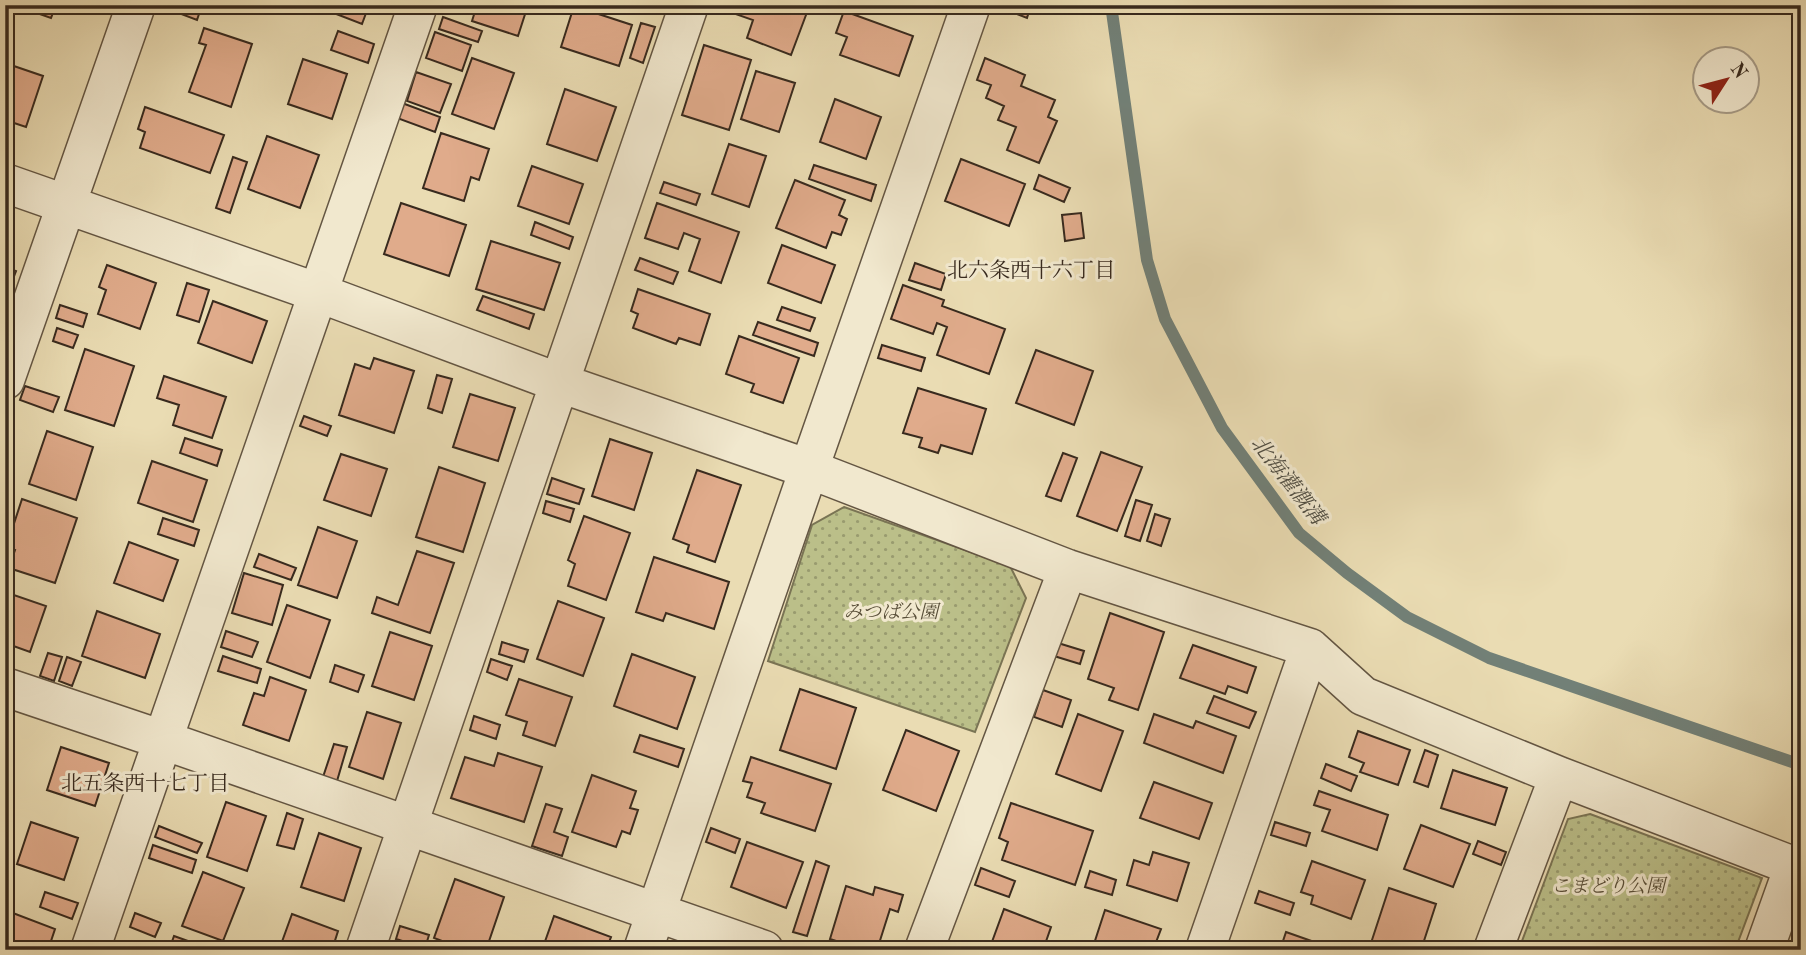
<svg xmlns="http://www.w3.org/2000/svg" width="1806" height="955" font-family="'Old Standard TT','Noto Serif JP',serif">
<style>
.park{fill:url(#park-dots);stroke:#7a7454;stroke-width:2}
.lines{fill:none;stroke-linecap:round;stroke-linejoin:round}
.stream{stroke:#728077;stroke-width:12}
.building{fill:#e0ab8b;stroke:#382a1e;stroke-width:2}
.minor-casing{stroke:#645643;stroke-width:41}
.minor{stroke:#f1e8ce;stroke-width:38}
.labels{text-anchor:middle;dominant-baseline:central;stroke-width:6;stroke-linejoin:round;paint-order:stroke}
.park-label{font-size:19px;font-style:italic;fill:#594f39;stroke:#f1e8ce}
.neighbourhood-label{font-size:21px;fill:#382a1e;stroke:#f1e8ce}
.water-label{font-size:21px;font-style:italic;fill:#504e43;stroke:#f1e8ce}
</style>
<defs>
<pattern id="park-dots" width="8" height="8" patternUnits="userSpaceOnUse" patternTransform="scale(1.75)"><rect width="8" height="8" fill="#bbbf89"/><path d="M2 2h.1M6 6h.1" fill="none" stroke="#999b6f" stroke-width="1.8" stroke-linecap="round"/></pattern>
</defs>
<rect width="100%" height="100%" fill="#eadcb3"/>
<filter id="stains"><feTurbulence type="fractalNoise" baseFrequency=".00286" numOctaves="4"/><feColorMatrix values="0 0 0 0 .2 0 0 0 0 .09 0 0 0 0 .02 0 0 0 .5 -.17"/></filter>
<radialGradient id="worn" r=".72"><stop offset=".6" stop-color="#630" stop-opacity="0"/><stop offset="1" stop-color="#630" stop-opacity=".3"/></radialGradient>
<!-- park -->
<path class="park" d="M844,507L1010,566L1026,598L975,732L768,661L812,525Z
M1590,814L1762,878L1735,950L1519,949L1568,819Z"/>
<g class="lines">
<!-- stream -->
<path class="stream" d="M1111,5L1147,260L1165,319L1222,428L1299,533L1347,573L1407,617L1489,658L1801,765"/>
</g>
<!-- building -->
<path class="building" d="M14,5H56L51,18Z
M170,5H202L197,20L168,9Z
M313,5H369L362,24Z
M477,5H528L518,36L472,21Z
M726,5H806L809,7L791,55L747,38L753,20L724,10Z
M1008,5H1031L1027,18L1007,10Z
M574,6L632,25L619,66L561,47Z
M844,11L913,36L899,76L840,55L847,37L836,33Z
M443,17L482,31L478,42L439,29Z
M641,23L655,27L643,63L630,58Z
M204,28L252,44L231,107L189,92L206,45L199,43Z
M338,31L374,44L368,63L331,50Z
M435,32L471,45L462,71L426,58Z
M704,45L751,60L729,130L682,115Z
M472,58L514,73L494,129L452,114Z
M985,58L1025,75L1021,86L1055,100L1048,117L1057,121L1039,163L1007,150L1016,127L998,120L1004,106L986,98L991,85L977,80Z
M303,59L347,74L332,119L288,104Z
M5,63L43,76L26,127L5,120Z
M756,71L795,83L779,132L741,119Z
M416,72L451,84L440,113L407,101Z
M565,89L616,107L597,161L547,144Z
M835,99L881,117L866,159L820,142Z
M402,103L440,117L435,132L397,118Z
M145,107L224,135L210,173L140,148L145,132L138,129Z
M441,133L489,149L479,180L471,177L464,201L423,188Z
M267,136L319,155L300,208L248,189Z
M729,144L766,156L749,207L712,194Z
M233,157L247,162L230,213L216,208Z
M961,159L1025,184L1009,226L945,201Z
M814,165L876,185L871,201L809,179Z
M532,166L583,184L569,224L518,206Z
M1039,175L1070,188L1064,202L1034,189Z
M795,180L845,200L839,215L847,219L841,235L832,232L826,248L776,228Z
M664,182L700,194L696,205L660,193Z
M401,203L466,225L449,276L384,254Z
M657,203L739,232L721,283L689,271L700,239L684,233L678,249L645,238Z
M1081,213L1084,238L1065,241L1062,215Z
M535,222L573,237L569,249L531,235Z
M491,241L560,263L544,310L476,289Z
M782,245L835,265L821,303L768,283Z
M640,258L678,272L673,284L635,270Z
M915,263L946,274L941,290L909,280Z
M107,265L156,283L140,329L98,314L106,290L99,287Z
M5,267L16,271L5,300Z
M187,283L209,290L199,322L177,315Z
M903,285L944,300L942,306L1005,329L989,374L937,355L947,327L937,323L933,334L891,319Z
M638,289L710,314L700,345L679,338L676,344L633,328L638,314L631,311Z
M483,296L534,314L529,329L477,310Z
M213,301L267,321L252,363L198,343Z
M60,305L87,314L83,327L56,318Z
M782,307L815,318L810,331L777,320Z
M758,322L818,343L814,356L753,335Z
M57,328L78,335L73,348L53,341Z
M739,336L799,358L783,403L751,392L754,384L726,374Z
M882,345L925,358L921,371L878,358Z
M85,349L134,366L114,426L65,410Z
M1036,350L1093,371L1074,425L1016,403Z
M374,358L414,371L394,433L339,415L355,364L370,369Z
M437,375L452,379L442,413L428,408Z
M164,376L226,397L212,438L173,425L179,405L157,398Z
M25,386L59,397L53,412L20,400Z
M918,388L986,409L972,454L941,445L938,453L919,447L922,438L903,433Z
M470,394L515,408L498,461L453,447Z
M304,416L331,426L327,436L300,426Z
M47,431L93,447L76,500L29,484Z
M185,438L222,450L217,466L180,453Z
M610,439L652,453L634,510L592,496Z
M1101,452L1142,467L1117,531L1077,516Z
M1063,453L1077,458L1061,501L1046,496Z
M341,454L387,469L371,516L324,500Z
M152,461L207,480L193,522L138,503Z
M439,467L485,483L463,552L416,537Z
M697,470L741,485L715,562L687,552L689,545L673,539Z
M552,478L584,489L579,504L547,494Z
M22,499L77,518L55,583L9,568L15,550L6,548Z
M1136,500L1152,505L1140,541L1125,536Z
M546,501L574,509L570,522L543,513Z
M1155,514L1170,519L1161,546L1147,541Z
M584,516L630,533L606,600L568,586L575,564L568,560Z
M163,518L199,530L194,546L158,534Z
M318,527L357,541L337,598L298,585Z
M129,542L178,560L163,601L114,583Z
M417,551L454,563L430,633L372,613L377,597L398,605Z
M259,554L296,568L291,580L254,567Z
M654,557L729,582L714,629L666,613L663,621L636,612Z
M244,573L283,585L272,625L232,613Z
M5,592L46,606L30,652L5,643Z
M558,601L604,618L583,676L537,659Z
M287,605L330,620L310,678L267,662Z
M97,611L160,634L145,678L82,656Z
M1110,613L1164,632L1138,710L1109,700L1114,688L1088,679Z
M226,631L258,642L252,657L221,647Z
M390,632L432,646L414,700L372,686Z
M502,642L528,650L524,662L499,654Z
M1058,643L1084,651L1080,664L1054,656Z
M1193,645L1256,667L1247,693L1228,686L1225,694L1180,678Z
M48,653L62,657L54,681L40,676Z
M632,654L695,677L677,729L614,706Z
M223,656L261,669L257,683L218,671Z
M67,657L81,662L72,686L59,681Z
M491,659L512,666L507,680L487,672Z
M335,665L364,675L358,692L330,682Z
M270,677L306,690L289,741L243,725L254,693L264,696Z
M519,679L572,697L555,746L523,735L527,722L506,715Z
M800,689L856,708L836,769L780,750Z
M1043,690L1071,700L1062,727L1034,717Z
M1214,696L1256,712L1249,728L1207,713Z
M367,712L401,723L383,779L349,767Z
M1078,714L1123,731L1101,791L1056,774Z
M1154,714L1193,728L1196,721L1236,736L1223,773L1144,743Z
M474,716L500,725L496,739L470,730Z
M906,730L959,751L936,811L883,790Z
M1358,731L1410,750L1398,785L1360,772L1364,763L1349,757Z
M640,735L684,749L678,767L634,752Z
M334,744L347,747L337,781L323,777Z
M61,747L109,763L95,806L47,790Z
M1425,750L1438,755L1428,787L1414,782Z
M498,753L542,767L524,822L451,798L465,757L494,766Z
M751,757L831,784L815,831L761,813L765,803L747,797L752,783L743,781Z
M1326,764L1357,776L1351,791L1321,778Z
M1453,770L1507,788L1495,825L1441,808Z
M592,775L636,791L630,808L638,810L630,834L622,831L616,847L572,832Z
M1154,782L1212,803L1199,839L1140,818Z
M1319,791L1388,815L1377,850L1322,831L1330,810L1314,805Z
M226,802L266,816L247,871L207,857Z
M1011,803L1093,831L1075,885L1002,860L1008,842L999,838Z
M546,804L562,809L554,832L568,837L562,856L532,846Z
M287,813L303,819L294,849L277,845Z
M31,822L78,838L64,880L17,864Z
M1275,822L1310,833L1306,846L1271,835Z
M1421,825L1470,844L1453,887L1404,869Z
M159,826L202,843L197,853L155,837Z
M711,828L740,839L735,853L706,842Z
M319,833L361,848L344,901L301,887Z
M1478,841L1506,852L1501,865L1473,854Z
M747,842L803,862L786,908L731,887Z
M153,845L196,860L192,873L149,858Z
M1153,852L1189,863L1177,901L1127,885L1134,860L1149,865Z
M816,861L829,866L807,936L793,932Z
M1312,861L1365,880L1351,919L1311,904L1313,896L1301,892Z
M981,868L1015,881L1009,897L975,885Z
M1090,871L1116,880L1112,895L1085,887Z
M203,872L244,888L223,941L182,926Z
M455,879L504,897L486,950H466L434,938Z
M846,886L873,895L875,887L903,895L898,912L890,909L877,950H864L830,939Z
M1389,888L1436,904L1421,950H1392L1371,943Z
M1259,891L1294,903L1290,915L1255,903Z
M45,892L78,903L72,919L40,907Z
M1004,909L1051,927L1043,950H989Z
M5,910L55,929L48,950H5Z
M1105,910L1161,929L1153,950H1092Z
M135,913L161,923L155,937L130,927Z
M292,914L338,931L332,950H279Z
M554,916L611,937L606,950H542Z
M1801,925V945L1795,942Z
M400,926L429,935L425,948L396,939Z
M1286,932L1337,950H1280Z
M174,936L213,950H169Z"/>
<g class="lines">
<!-- minor casing -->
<g class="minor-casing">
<path id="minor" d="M5,183L319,293L560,383L809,469L1068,569L1310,648L1363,696L1559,776L1801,869
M5,380L136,5
M5,687L163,740L764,950
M90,950L418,5
M365,950L689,5
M643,950L809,469L971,5
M924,950L1068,569
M1205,950L1310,648
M1493,950L1559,776
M1764,950L1794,866"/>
</g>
<!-- minor -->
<use href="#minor" class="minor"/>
</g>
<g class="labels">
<!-- park labels -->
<g class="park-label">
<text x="891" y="613">みつば公園</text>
<text x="1608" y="887">こまどり公園</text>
</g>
<!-- neighbourhood labels -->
<g class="neighbourhood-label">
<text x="1031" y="271">北六条西十六丁目</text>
<text x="145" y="784">北五条西十七丁目</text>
</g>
<!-- water labels -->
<g class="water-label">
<text transform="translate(1287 481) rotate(52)">北海灌漑溝</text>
</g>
</g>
<!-- margin -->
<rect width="1806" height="955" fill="none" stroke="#eadcb3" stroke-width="28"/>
<rect x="7" y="7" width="1792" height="941" fill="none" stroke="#382a1e" stroke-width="3.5"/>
<rect x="14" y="14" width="1778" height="927" fill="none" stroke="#382a1e" stroke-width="2"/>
<!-- north arrow -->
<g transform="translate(1726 80) rotate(54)"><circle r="33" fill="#f1e8ce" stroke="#a79c88" stroke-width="2"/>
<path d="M0-5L12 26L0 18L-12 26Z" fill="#8f2418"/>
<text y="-10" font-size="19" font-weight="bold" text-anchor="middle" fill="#382a1e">N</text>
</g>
<rect width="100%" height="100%" filter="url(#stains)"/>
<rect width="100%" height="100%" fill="url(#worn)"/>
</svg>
